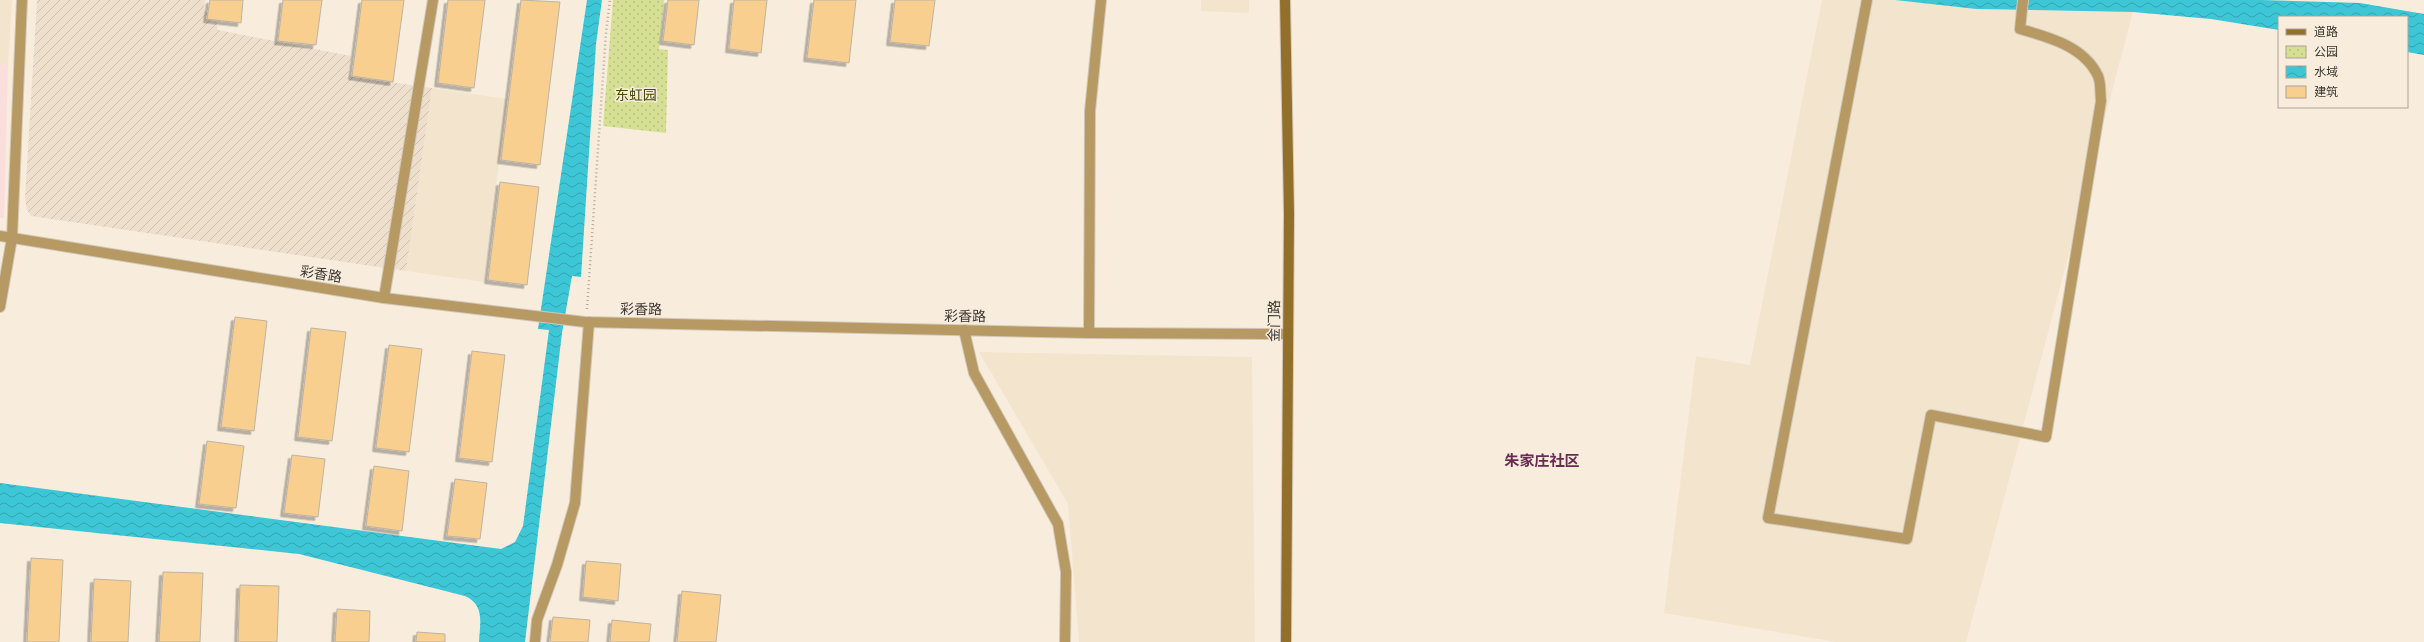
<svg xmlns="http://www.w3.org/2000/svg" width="2424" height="642" font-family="Arial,'Noto Sans SC',sans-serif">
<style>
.built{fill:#f3e4cd}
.industrial{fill:url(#industrial-furrows)}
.education{fill:#f9dedc}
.park{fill:url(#park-dots)}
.water{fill:url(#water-waves)}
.building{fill:#f8cf8f;stroke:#bdb3a4;filter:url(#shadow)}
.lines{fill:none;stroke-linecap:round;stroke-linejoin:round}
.minor-casing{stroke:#d2c8ba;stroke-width:12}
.tertiary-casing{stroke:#d2c8ba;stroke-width:12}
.secondary-casing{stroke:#d2c8ba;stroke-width:12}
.path{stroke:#b2a99d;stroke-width:2.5;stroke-dasharray:1 3;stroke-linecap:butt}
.minor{stroke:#b69963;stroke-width:10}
.tertiary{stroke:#b69963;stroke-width:10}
.secondary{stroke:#92702b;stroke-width:10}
.labels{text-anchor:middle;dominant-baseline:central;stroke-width:3;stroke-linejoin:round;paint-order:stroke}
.park-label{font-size:14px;fill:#454a02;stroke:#f8eddd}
.street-label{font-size:14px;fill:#39352f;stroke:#f8eddd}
.neighbourhood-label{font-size:15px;font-weight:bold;fill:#682b52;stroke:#f8eddd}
</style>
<defs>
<pattern id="industrial-furrows" width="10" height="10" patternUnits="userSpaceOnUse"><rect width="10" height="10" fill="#eedfcd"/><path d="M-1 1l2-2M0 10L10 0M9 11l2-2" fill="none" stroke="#cdc0b0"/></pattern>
<pattern id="park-dots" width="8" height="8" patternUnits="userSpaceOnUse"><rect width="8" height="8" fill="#d6e095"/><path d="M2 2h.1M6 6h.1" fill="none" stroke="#b8c181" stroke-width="1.8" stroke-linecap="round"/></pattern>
<pattern id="water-waves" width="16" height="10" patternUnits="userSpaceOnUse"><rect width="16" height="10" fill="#3dc7d6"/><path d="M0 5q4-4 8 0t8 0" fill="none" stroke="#34a2ae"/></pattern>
<filter id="shadow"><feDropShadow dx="-3.5" dy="3.5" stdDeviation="0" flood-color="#0004"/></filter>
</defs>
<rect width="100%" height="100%" fill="#f8eddd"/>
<!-- built -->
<path class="built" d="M0,0H12L8,65L0,64Z
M1201,0H1249V13L1201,11Z
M1822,0H1895L1976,9L2133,12L1966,642H1836L1664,613L1696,356L1750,365Z
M432,88L507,99L484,282L406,271Z
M979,352L1252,357L1255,642H1079L1068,504Z"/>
<!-- industrial -->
<path class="industrial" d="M37,0H205L204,11L215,16L218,30L351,56L348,76L432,88L406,271L31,216L27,210L25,198Z"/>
<!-- education -->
<path class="education" d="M0,64L8,65L4,218H0Z"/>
<!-- park -->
<path class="park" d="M613,0H664L659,49L668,50L666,133L603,126Z"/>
<!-- water -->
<path class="water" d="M587,0H602L596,44L581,277L572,276L562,333L525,642H479C480,623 485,605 465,596L299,554L0,523V483L501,549L515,542L523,526L549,330L538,329Z
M1895,0H2261L2360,3L2424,14V55L2407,52V17H2279V30L2211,19L2133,12L1976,9Z"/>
<!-- building -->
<path class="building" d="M210,0H243L241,23L207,19Z
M283,0H322L316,45L278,41Z
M362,0H404L393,82L352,76Z
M448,0H485L474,88L438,83Z
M521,0L560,2L540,165L501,160Z
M668,0H699L694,45L663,41Z
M734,0H767L761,53L729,49Z
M814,0H856L849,63L807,58Z
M895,0H935L929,46L890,42Z
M500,182L539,187L527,285L488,280Z
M235,317L267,321L254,431L221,427Z
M311,328L346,332L332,441L298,437Z
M389,345L422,349L409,452L376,448Z
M472,351L505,355L492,462L459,458Z
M207,441L244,446L236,508L199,504Z
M292,455L325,459L318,517L284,513Z
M374,466L409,471L402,531L366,526Z
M455,479L487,483L480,539L447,536Z
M31,558L63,560L59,642H27Z
M586,561L621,564L618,601L583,597Z
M163,572L203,573L200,642H159Z
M94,579L131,581L128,642H91Z
M240,585L279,586L277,642H238Z
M682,591L721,595L716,642H677Z
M337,609L370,611L369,642H335Z
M553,617L590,620L588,642H550Z
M612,620L651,624L649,642H610Z
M417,632L445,634V642H416Z"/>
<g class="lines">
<!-- minor casing -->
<g class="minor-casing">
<path id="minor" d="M1867,0L1768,518L1907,539L1931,415L2046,437L2101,101C2100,93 2101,82 2098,76C2084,46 2048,37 2020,29L2023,0
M384,298L433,0
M0,307L12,238L22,0
M964,330L974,373L1058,524L1066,572L1065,642
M1089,333L1090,111L1101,0
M535,642L537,620L557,565L575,503L589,322"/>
</g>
<!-- tertiary casing -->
<g class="tertiary-casing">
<path id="tertiary" d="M0,236L384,298L585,322L1089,333L1288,334"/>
</g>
<!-- secondary casing -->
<g class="secondary-casing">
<path id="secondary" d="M1285,0L1289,214L1286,642"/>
</g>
<!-- path -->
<path class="path" d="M587,309L606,33L610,0"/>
<!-- minor -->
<use href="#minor" class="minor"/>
<!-- tertiary -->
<use href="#tertiary" class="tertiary"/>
<!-- secondary -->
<use href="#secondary" class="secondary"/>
</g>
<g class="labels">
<!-- park labels -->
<g class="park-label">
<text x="636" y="95">东虹园</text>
</g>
<!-- street labels -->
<g class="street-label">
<text transform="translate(321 274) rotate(9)">彩香路</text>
<text transform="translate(641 309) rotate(1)">彩香路</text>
<text transform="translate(965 316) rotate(1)">彩香路</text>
<text transform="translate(1274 321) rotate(-89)">金门路</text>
</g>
<!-- neighbourhood labels -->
<g class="neighbourhood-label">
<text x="1542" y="460">朱家庄社区</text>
</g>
</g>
<!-- legend -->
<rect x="2278" y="16" width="130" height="92" fill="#f8eddd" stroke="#aca397"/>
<rect x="2286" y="29" width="20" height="6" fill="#92702b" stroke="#aca397"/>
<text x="2314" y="36" font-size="12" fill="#39352f">道路</text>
<rect x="2286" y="46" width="20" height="12" fill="url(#park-dots)" stroke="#aca397"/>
<text x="2314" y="56" font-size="12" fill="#39352f">公园</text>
<rect x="2286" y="66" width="20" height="12" fill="url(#water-waves)" stroke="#aca397"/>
<text x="2314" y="76" font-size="12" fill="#39352f">水域</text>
<rect x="2286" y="86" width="20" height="12" fill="#f8cf8f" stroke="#aca397"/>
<text x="2314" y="96" font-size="12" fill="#39352f">建筑</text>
</svg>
